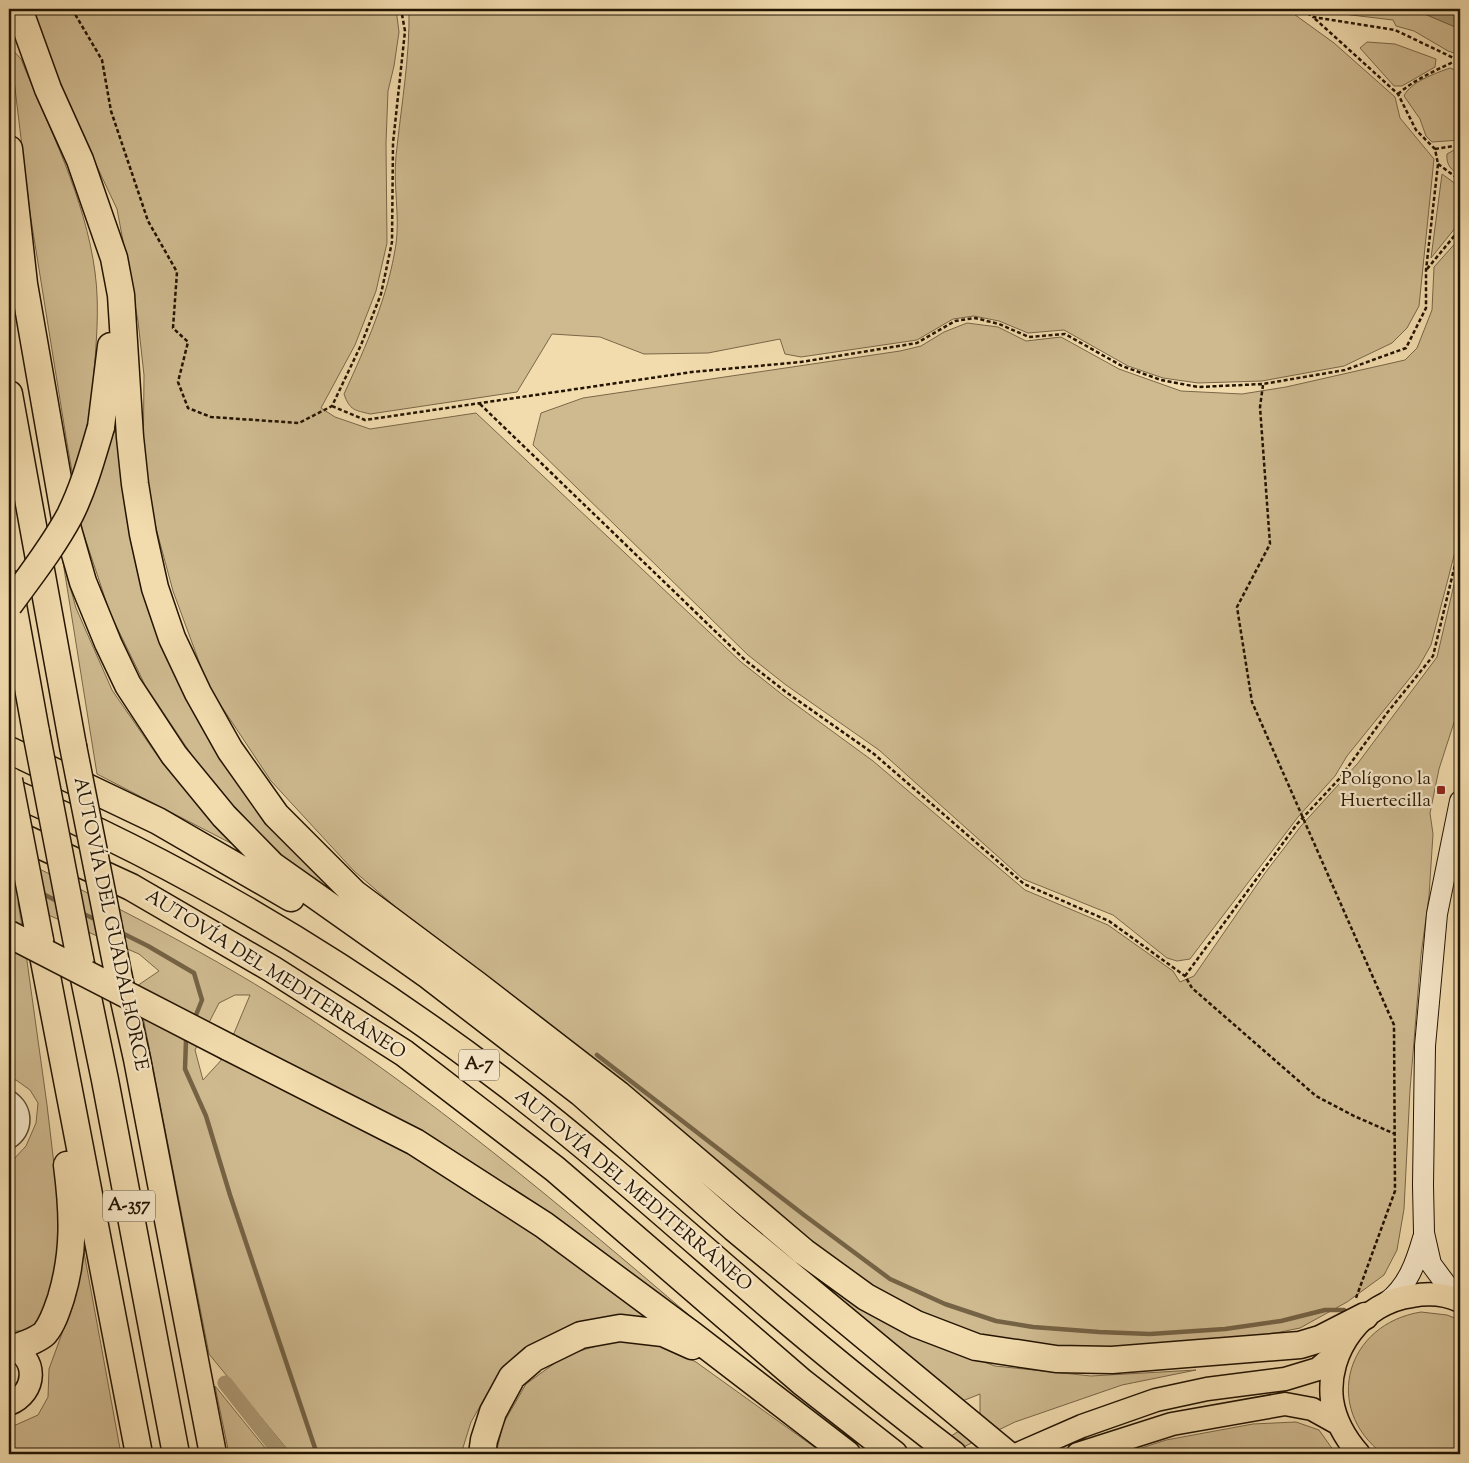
<svg xmlns="http://www.w3.org/2000/svg" width="1469" height="1463" font-family="'Sorts Mill Goudy',serif">
<style>
.green{fill:#cfba90;stroke:#796748}
.water{fill:#ac9873;stroke:#756345}
.lines{fill:none;stroke-linecap:round;stroke-linejoin:round}
.stream{stroke:#756345;stroke-width:4.5}
.canal{stroke:#ac9873;stroke-width:15}
.minor-casing{stroke:#57462c;stroke-width:18}
.secondary-casing{stroke:#231400;stroke-width:22}
.primary-casing{stroke:#231400;stroke-width:25}
.motorway-casing{stroke:#231400;stroke-width:29}
.path{stroke:#231400;stroke-width:2.5;stroke-dasharray:4 2.5;stroke-linecap:butt}
.minor{stroke:#f7e8ca;stroke-width:15}
.secondary{stroke:#f7e8ca;stroke-width:20}
.primary{stroke:#f2dcae;stroke-width:22}
.motorway{stroke:#f2dcae;stroke-width:26}
.motorway-bridge-casing{stroke:#231400;stroke-width:29;stroke-linecap:butt}
.motorway-bridge{stroke:#f2dcae;stroke-width:26}
.poi-dot{fill:#8f2418;stroke:#f7e8ca;stroke-width:2}
.labels{text-anchor:middle;dominant-baseline:central;stroke-width:4.5;stroke-linejoin:round;paint-order:stroke}
.shield{fill:#f7e8ca;stroke:#63543d;stroke-width:1}
.shield-label{font-size:18px;font-weight:bold;fill:#231400}
.poi-label{font-size:19px;fill:#231400;stroke:#f7e8ca;text-anchor:end}
.street-label{font-size:19px;fill:#231400;stroke:#f7e8ca}
</style>
<rect width="100%" height="100%" fill="#f2dcae"/>
<filter id="stains"><feTurbulence type="fractalNoise" baseFrequency=".004" numOctaves="4"/><feColorMatrix values="0 0 0 0 .2 0 0 0 0 .09 0 0 0 0 .02 0 0 0 .5 -.17"/></filter>
<radialGradient id="worn" r=".72"><stop offset=".6" stop-color="#630" stop-opacity="0"/><stop offset="1" stop-color="#630" stop-opacity=".3"/></radialGradient>
<!-- green -->
<path class="green" d="M29,9H143L176,11L203,9H255L260,11L274,9H396L399,32L394,66L388,91L386,143L387,243L376,291L355,345L321,408L335,417L370,429L476,413L741,662L784,696L873,761L1025,890L1108,925L1173,971L1180,982L1194,976L1265,873L1301,826L1358,763L1437,657L1460,559V704L1439,769L1430,813L1433,834L1429,896L1421,955L1410,1090L1404,1209L1397,1250L1384,1275L1347,1302L1300,1328L1232,1342L1112,1350L1034,1348L972,1337L884,1298L782,1219L405,915L354,871L271,781L208,686L173,591L143,480L144,375L138,321L117,209L59,86Z
M409,9H1287L1334,43L1395,97L1400,118L1434,159L1419,306L1407,328L1392,343L1344,366L1262,381L1198,383L1163,378L1128,366L1064,330L1028,333L999,321L974,316L953,319L917,340L801,357L785,354L780,339L708,353L644,354L600,337L552,334L517,392L370,414C355,410 350,411 344,394C366,346 388,297 396,244C400,216 393,185 396,156C401,107 410,58 409,9Z
M1316,9H1413L1460,29V55L1448,51L1414,31L1396,26L1393,20L1318,11Z
M1367,42L1395,44L1436,59L1435,67L1402,86H1394L1360,48Z
M10,47L21,59C49,128 85,197 95,272C100,309 96,346 93,383L99,389L119,392L124,496L138,571L165,650L191,705L387,932L304,877L241,818L197,763L145,685L110,613L82,529L66,437L30,213Z
M1450,68L1460,72V140L1432,142L1426,136L1420,119L1404,96C1410,82 1436,73 1450,68Z
M1454,150H1460V175C1451,170 1446,165 1447,154Z
M1442,174L1460,187V222L1431,258Z
M1460,238V524L1456,548L1431,645L1418,668L1347,756L1335,776L1298,817L1190,959L1177,961L1167,958L1113,915L1023,879L879,750L786,685L748,655L533,445L541,413L583,398L900,351L921,346L944,332L967,323L998,327L1026,341L1061,337L1119,369L1181,391L1242,394L1286,387L1405,360L1417,348L1432,310L1434,267Z
M63,562L76,608L112,690L163,764L244,850L97,774Z
M9,854C111,904 213,955 309,1018C454,1114 585,1226 717,1339L232,1038L250,995H235L219,1003L195,1050L203,1080L225,1056L410,1154L529,1230L653,1321L521,1355L495,1380L471,1422L461,1454H291L209,1354L137,986L159,971L139,954L18,902L23,932L47,1105L59,1207V1238L53,1279L47,1305L38,1323L24,1331H9V1173L13,1160L26,1146L36,1123L38,1103L30,1090L16,1080L9,1079Z
M81,1236L121,1454H9V1428L38,1415L48,1397L49,1369L76,1295Z
M782,1249L918,1338L995,1366L1091,1376L1196,1370L1122,1385L1015,1422L949,1454H924L980,1417V1394L960,1402L932,1382Z
M1421,1312L1447,1315L1460,1320V1454H1383C1322,1408 1346,1324 1421,1312Z
M617,1340L660,1345L696,1362L824,1454H496L503,1424L526,1384L566,1355Z
M215,1386L270,1454H229Z
M1296,1422L1319,1430L1336,1454H1123L1166,1440L1253,1424Z"/>
<!-- water -->
<path class="water" d="M1413,9H1450L1460,13V29Z"/>
<g class="lines">
<!-- stream -->
<path class="stream" d="M9,877L19,882
M39,892L59,902
M79,912L97,920
M120,932L148,946L194,973L202,1000L194,1020
M187,1037L186,1040L185,1069L206,1116L230,1195L317,1454
M597,1055L804,1215L890,1279L945,1304L996,1321L1033,1327L1099,1332L1150,1334L1225,1329L1281,1321L1325,1310H1344"/>
<!-- canal -->
<path class="canal" d="M225,1383L281,1454"/>
<!-- minor casing -->
<g class="minor-casing">
<path id="minor" d="M9,1098C26,1109 26,1131 9,1141"/>
</g>
<!-- secondary casing -->
<g class="secondary-casing">
<path id="secondary" d="M1457,1299L1431,1264L1424,1233L1423,1185L1425,1046L1437,914L1460,801
M1387,1302C1408,1286 1416,1262 1423,1238"/>
</g>
<!-- primary casing -->
<g class="primary-casing">
<path id="primary" d="M9,1347C39,1357 37,1393 9,1404
M1018,1454L1082,1426L1156,1400L1207,1389L1285,1379L1318,1369L1340,1350
M1078,1454L1172,1424L1285,1404L1312,1409L1339,1424
M1359,1454C1345,1438 1335,1421 1332,1400C1326,1351 1363,1302 1412,1296C1428,1293 1445,1294 1460,1301"/>
</g>
<!-- motorway casing -->
<g class="motorway-casing">
<path id="motorway" d="M19,9L48,89L80,160L114,258L121,295L130,437L135,484L143,534L155,588L172,638L198,693L230,750L276,815L354,893L477,985L618,1094L804,1252L866,1297L916,1324L976,1347L1056,1359L1112,1360L1300,1345L1320,1339L1365,1316
M9,149L24,284L65,519L83,582L108,643L128,685L174,755L224,816L272,865L429,976L581,1093L734,1228L1007,1454
M9,394L73,746
M101,427L111,346
M9,583L36,732
M9,750L158,821L291,898
M9,791C187,867 356,969 509,1086C600,1156 685,1233 772,1308C831,1358 891,1407 953,1454
M9,831L131,887L272,969L404,1053L555,1169L802,1382L894,1454
M40,940L139,1454
M80,959L105,1080L176,1454
M119,978L137,1059L213,1454
M228,1047L415,1142L544,1225L691,1334L847,1454
M14,1348C23,1345 38,1340 45,1333C53,1323 57,1310 61,1298C75,1252 73,1212 67,1165
M482,1454L484,1440L493,1412L512,1377L534,1358L581,1335L620,1328L663,1333L692,1346"/>
</g>
<!-- path -->
<path class="path" d="M72,9L102,60L111,111L148,221L177,272L173,328L188,342L178,382L188,408L211,417L299,423L332,406L361,345L381,294L392,242L393,143L405,31L401,9
M1302,9L1313,17L1395,30L1460,61
M1398,94C1415,79 1437,70 1457,60
M1435,149L1460,145
M1438,164L1460,180
M1427,269L1460,229
M1263,385L1260,407L1270,544L1237,607L1252,702L1394,1025L1395,1191L1356,1298
M480,404L745,660L786,692L874,754L1024,884L1109,921L1185,976L1192,988L1316,1096L1354,1116L1395,1134
M332,406L365,420L692,372L801,362L917,343L955,321L975,318L999,324L1029,337L1065,334L1122,366L1161,380L1198,387L1263,384L1345,370L1406,348L1426,308V270L1438,164L1435,149L1416,130L1398,94L1313,17
M1185,976L1297,824L1340,778L1387,713L1433,656L1460,544"/>
<!-- minor -->
<use href="#minor" class="minor"/>
<!-- secondary -->
<use href="#secondary" class="secondary"/>
<!-- primary -->
<use href="#primary" class="primary"/>
<!-- motorway -->
<use href="#motorway" class="motorway"/>
<!-- motorway-bridge casing -->
<g class="motorway-bridge-casing">
<path id="motorway-bridge" d="M9,605C30,576 53,547 70,515C84,487 92,457 101,427
M36,732L80,959
M73,746L119,978
M9,780L40,940
M9,934L228,1047"/>
</g>
<!-- motorway-bridge -->
<use href="#motorway-bridge" class="motorway-bridge"/>
</g>
<!-- markers -->
<rect class="poi-dot" x="1436" y="785" width="10" height="10" rx="2.5"/>
<g class="labels">
<!-- shield labels -->
<g class="shield">
<rect x="459" y="1049.5" width="40" height="31" rx="4"/>
<rect x="103" y="1190.5" width="52" height="31" rx="4"/>
</g>
<g class="shield-label">
<text x="479" y="1065">A-7</text>
<text x="129" y="1206">A-357</text>
</g>
<!-- poi labels -->
<g class="poi-label">
<text x="1431" y="779">Polígono la<tspan x="1431" dy="22">Huertecilla</tspan></text>
</g>
<!-- street labels -->
<g class="street-label">
<text transform="translate(110 924) rotate(78)">AUTOVÍA DEL GUADALHORCE</text>
<text transform="translate(275 975) rotate(32)">AUTOVÍA DEL MEDITERRÁNEO</text>
<text transform="translate(633 1191) rotate(40)">AUTOVÍA DEL MEDITERRÁNEO</text>
</g>
</g>
<!-- margin -->
<rect width="1469" height="1463" fill="none" stroke="#f2dcae" stroke-width="30"/>
<rect x="10" y="10" width="1449" height="1443" fill="none" stroke="#231400" stroke-width="2.5"/>
<rect x="15" y="15" width="1439" height="1433" fill="none" stroke="#231400"/>
<rect width="100%" height="100%" filter="url(#stains)"/>
<rect width="100%" height="100%" fill="url(#worn)"/>
</svg>
